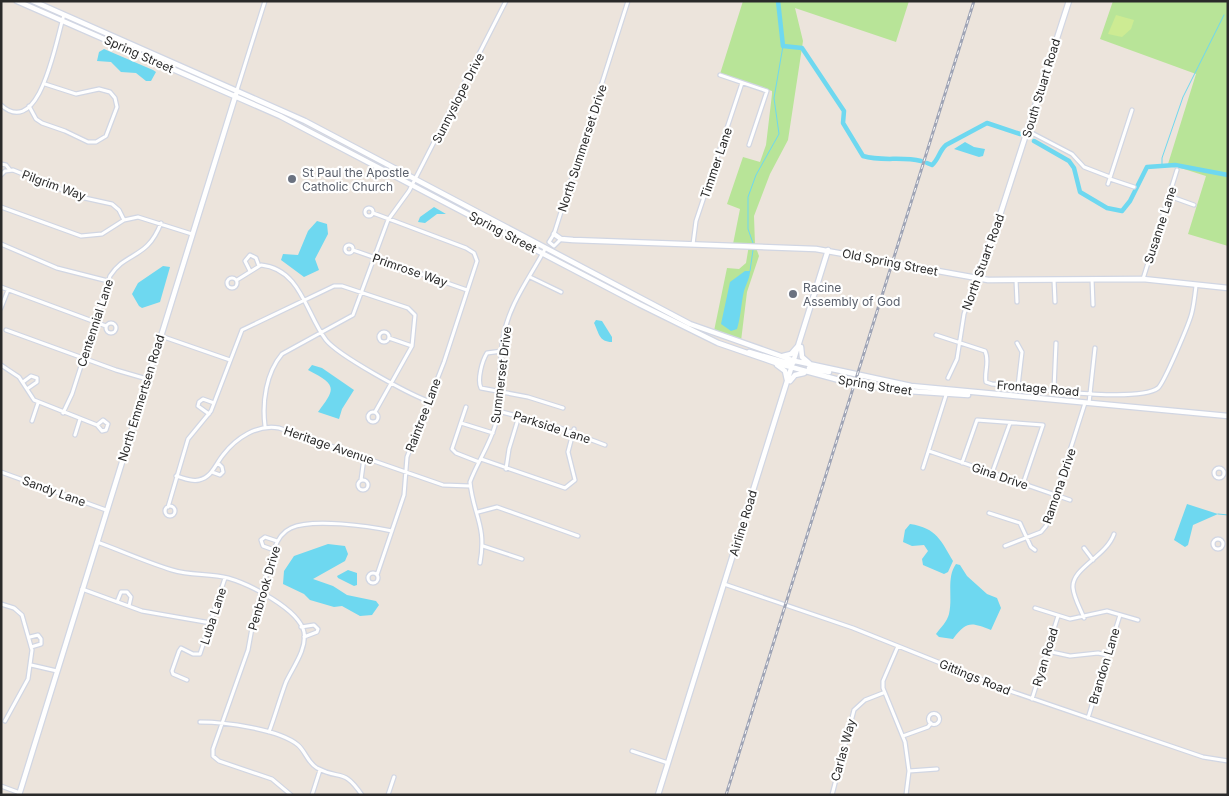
<svg xmlns="http://www.w3.org/2000/svg" width="1229" height="796" font-family="Inter,sans-serif">
<style>
.green{fill:#b8e498}
.pitch{fill:#cdeb93}
.water{fill:#6ed8f0}
.lines{fill:none;stroke-linecap:round;stroke-linejoin:round}
.stream{stroke:#6ed8f0;stroke-width:1}
.river{stroke:#6ed8f0;stroke-width:4.5}
.street-casing{stroke:#d1d6e3;stroke-width:5.5}
.secondary-casing{stroke:#d1d6e3;stroke-width:7}
.street{stroke:#fff;stroke-width:3}
.secondary{stroke:#fff;stroke-width:4.5}
.rail-casing{stroke:#9fa4b5;stroke-width:3}
.rail{stroke:#fff;stroke-width:1;stroke-dasharray:4;stroke-linecap:butt}
.worship-dot{fill:#6b7280;stroke:#fff;stroke-width:2}
.labels{text-anchor:middle;dominant-baseline:central;stroke-width:4.5;stroke-linejoin:round;paint-order:stroke}
.street-label{font-size:12px;fill:#2a2a2a;stroke:#fff}
.worship-label{font-size:12px;fill:#5b616d;stroke:#fff;text-anchor:start}
</style>
<rect width="100%" height="100%" fill="#ece4dc"/>
<!-- green -->
<path class="green" d="M743,1H909L896,42L795,8L803,41L788,140L770,174L754,216L755,245L759,256L747,292L741,341L714,331L727,268L739,269L746,263L749,245L733,244L740,209L727,204L743,157L760,162L766,145L772,94V91L720,74Z
M1113,1H1228V246L1188,234L1206,176L1168,164L1196,74L1100,39Z"/>
<!-- pitch -->
<path class="pitch" d="M1116,15L1134,20L1131,29L1122,37L1108,34Z"/>
<!-- water -->
<path class="water" d="M104,49L153,70L156,72L151,81H146L136,73L121,72L111,62L97,61L99,52Z
M965,142L974,147L985,149L983,156L979,157L954,149Z
M434,207L446,214H437L425,223L418,222L420,217Z
M317,221L327,224L328,234L315,259L319,270L304,277L281,260L283,254L298,255L308,231Z
M163,266L170,267L160,302L142,308L139,306L132,294L138,283Z
M745,271H750C750,278 746,284 744,291C741,304 741,316 737,329L731,331L721,324L730,282Z
M596,320L602,321L612,337V342C599,342 599,333 594,323Z
M312,365L322,368L354,390L342,409L339,419L318,412C336,388 337,385 308,370Z
M1187,504L1218,514L1193,525L1188,545L1185,547L1174,540Z
M910,524C937,528 941,541 953,561L948,572L944,574L923,565L922,559L928,551L924,545L912,546L903,542L905,530Z
M328,544L345,546L348,554L345,561L313,579L333,586L347,595L376,601L379,605L372,615L360,616L342,606L334,607L310,600L304,594L283,584L284,571L294,556Z
M956,564L960,565L967,576L987,594L997,598L1001,608L991,630C972,623 967,620 953,639L939,637L936,634C941,627 947,622 949,614C953,597 946,578 956,564Z
M348,570L357,573V585L354,586L338,578L337,576Z"/>
<g class="lines">
<!-- stream -->
<path class="stream" d="M1162,165V158L1183,97L1224,15
M753,243L748,229V197L756,175L779,134L774,98L783,46
M750,271L753,250
M1218,514L1228,515"/>
<!-- river -->
<path class="river" d="M778,1L783,46L802,48L844,111L843,123L863,156C882,162 901,156 921,161
M1034,141L1069,161L1074,168L1080,192L1107,208L1122,211L1130,201L1147,167L1175,165L1228,175
M927,163L932,165C939,159 939,151 946,145L987,123L1020,134"/>
<!-- street casing -->
<g class="street-casing">
<path id="street" d="M720,75L767,91L749,145
M237,90L265,1
M1,105C41,141 57,34 64,15
M29,106L36,119L42,123L65,131L88,142H96L106,136L117,107L115,98L110,92L99,89L76,94L45,84
M1028,131L1072,154L1084,167L1110,177
M1,164L6,165L10,170
M1,175L5,171L13,170L80,197L112,204L119,210L124,220
M1110,179L1134,187
M1108,184L1132,110
M1169,196L1194,205
M1,207L81,236L102,234L124,220L138,217L192,234
M365 212a4 4 0 1 1 8 0a4 4 0 1 1-8 0Z
M373,213L466,248L474,253L477,261L444,362L407,457L404,495L377,575
M561,239L554,246L549,242L554,234L628,1
M1,244L57,268L108,281
M693,244L696,221L742,83
M345 249a4 4 0 1 1 8 0a4 4 0 1 1-8 0Z
M353,250L467,290
M250,271L245,261L250,255L256,258L259,266
M530,277L561,292
M227 283a5 5 0 1 1 10 0a5 5 0 1 1-10 0Z
M1092,279L1093,305
M1143,279L1177,170
M237,280L261,265C301,269 306,314 326,340C339,356 407,393 428,401
M1016,280L1017,302
M1054,280L1055,302
M1,287L106,326
M1,308L8,290
M106 328a5 5 0 1 1 10 0a5 5 0 1 1-10 0Z
M6,330L116,370L147,379
M379 337a5 5 0 1 1 10 0a5 5 0 1 1-10 0Z
M936,335L985,351C990,361 984,372 986,382L992,384C1023,387 1137,404 1158,388C1164,383 1190,322 1192,312C1194,304 1195,294 1196,286
M161,336L230,360
M389,338L412,346
M1017,343L1022,352L1018,386
M502,351L487,353C482,361 477,380 481,388L528,397L563,408
M1,365L19,377L34,400L97,425L102,431L106,430L108,424L103,420L97,425
M948,378L957,359L964,314L976,279
M23,382L31,376L37,378V382L27,389
M1054,389L1056,343
M1089,403L1095,348
M466,407L452,449L456,453L479,462
M498,411L552,425L605,445
M368 417a5 5 0 1 1 10 0a5 5 0 1 1-10 0Z
M63,413L72,394L110,276C126,251 147,260 161,223
M209,414L198,406L199,402L203,399L214,403
M32,421L38,403
M461,423L493,433
M265,426C262,402 266,373 282,354L353,315L388,220L409,191L506,1
M75,435L80,419
M929,451L1070,500
M481,459L565,488L575,480L568,452L574,429
M962,463L977,420L1043,425L1023,484
M1214 473a5 5 0 1 1 10 0a5 5 0 1 1-10 0Z
M923,468L947,392
M506,469L509,449L519,416
M1,472L106,510
M212,472L220,475L223,472L222,467L218,463
M992,473L1010,423
M176,476C184,478 191,482 199,480C212,477 215,465 223,455C236,438 257,424 279,428L443,485L470,486
M358 485a5 5 0 1 1 10 0a5 5 0 1 1-10 0Z
M361,480L364,458
M165 511a5 5 0 1 1 10 0a5 5 0 1 1-10 0Z
M168,507L188,439L211,411L242,330L334,286H342L408,308L415,315L412,346L375,412
M478,512L497,507L578,536
M989,513L1020,523L1031,547L1035,550
M1213 544a5 5 0 1 1 10 0a5 5 0 1 1-10 0Z
M97,542C122,551 146,562 172,570C191,576 210,573 228,578C249,584 299,609 304,632C307,649 293,667 286,682C280,698 275,716 269,732
M483,546L522,559
M1005,546L1041,532L1046,526L1085,403
M1084,548L1093,560
M274,550L263,546L261,540L265,537L277,541
M480,563C487,525 473,515 470,482C477,463 489,446 495,426C502,397 498,367 503,338C509,304 529,279 545,249
M368 578a5 5 0 1 1 10 0a5 5 0 1 1-10 0Z
M724,584L853,628L1013,692L1203,757L1228,761
M82,589L142,611L211,623
M117,602L121,592H127L131,597L129,606
M1,604L14,608L22,615L32,650L28,679L5,721
M1035,608L1070,619L1107,611L1138,620
M1084,618C1080,608 1074,598 1073,588C1071,568 1106,557 1114,534
M301,627L314,625L318,629L317,632L304,637
M30,637L38,635L41,639V644L31,647
M898,646L883,681V688L905,742L909,771L906,795
M1047,651L1070,656L1098,653L1107,655
M31,665L57,671
M187,680L173,674L172,671L179,651L181,648L193,654H200L225,578
M1032,699L1058,616
M928.5 719a5.5 5.5 0 1 1 11 0a5.5 5.5 0 1 1-11 0Z
M1088,718L1120,615
M200,722C224,722 279,729 298,745C306,752 307,762 317,768C341,781 343,767 362,795
M903,736L928,727L931,723
M632,751L668,763
M909,771L937,769
M1,786L20,793
M291,795L272,779L219,761L213,756V749L248,650L254,617L274,549C277,541 282,532 291,528C312,518 369,526 392,531
M312,795L320,770
M388,795L394,777
M832,795L854,710L865,700L883,693"/>
</g>
<!-- secondary casing -->
<g class="secondary-casing">
<path id="secondary" d="M17,1L280,116L639,304L718,343L776,363L854,384L908,391L968,395
M33,1L305,121L690,324L795,361L911,386L1228,416
M554,234L561,239L573,240L816,249L988,280L1143,279L1228,288
M976,279L1000,215L1069,1
M801,347L802,357L809,363
M749,352L791,364L794,362
M783,356L791,354L798,346
M777,365L785,371L787,380
M809,368L829,372
M790,381L795,375L804,373
M19,795L236,94
M658,795L828,250"/>
</g>
<!-- street -->
<use href="#street" class="street"/>
<!-- secondary -->
<use href="#secondary" class="secondary"/>
<!-- rail casing -->
<g class="rail-casing">
<path id="rail" d="M726,795L974,1"/>
</g>
<!-- rail -->
<use href="#rail" class="rail"/>
</g>
<!-- markers -->
<g class="worship-dot">
<circle cx="292" cy="179" r="5"/>
<circle cx="793" cy="294" r="5"/>
</g>
<g class="labels">
<!-- street labels -->
<g class="street-label">
<text transform="translate(139 54) rotate(24)">Spring Street</text>
<text transform="translate(1041 88) rotate(-73)">South Stuart Road</text>
<text transform="translate(458 98) rotate(-63)">Sunnyslope Drive</text>
<text transform="translate(582 148) rotate(-72)">North Summerset Drive</text>
<text transform="translate(716 163) rotate(-71)">Timmer Lane</text>
<text transform="translate(54 185) rotate(20)">Pilgrim Way</text>
<text transform="translate(1160 225) rotate(-72)">Susanne Lane</text>
<text transform="translate(503 232) rotate(28)">Spring Street</text>
<text transform="translate(890 262) rotate(11)">Old Spring Street</text>
<text transform="translate(983 262) rotate(-70)">North Stuart Road</text>
<text transform="translate(410 270) rotate(19)">Primrose Way</text>
<text transform="translate(95 323) rotate(-72)">Centennial Lane</text>
<text transform="translate(501 375) rotate(-83)">Summerset Drive</text>
<text transform="translate(875 385) rotate(9)">Spring Street</text>
<text transform="translate(1038 388) rotate(5)">Frontage Road</text>
<text transform="translate(141 398) rotate(-73)">North Emmertsen Road</text>
<text transform="translate(423 415) rotate(-69)">Raintree Lane</text>
<text transform="translate(552 427) rotate(18)">Parkside Lane</text>
<text transform="translate(329 445) rotate(19)">Heritage Avenue</text>
<text transform="translate(1000 476) rotate(19)">Gina Drive</text>
<text transform="translate(1059 486) rotate(-71)">Ramona Drive</text>
<text transform="translate(54 491) rotate(20)">Sandy Lane</text>
<text transform="translate(743 523) rotate(-73)">Airline Road</text>
<text transform="translate(264 588) rotate(-74)">Penbrook Drive</text>
<text transform="translate(213 616) rotate(-72)">Luba Lane</text>
<text transform="translate(1045 657) rotate(-73)">Ryan Road</text>
<text transform="translate(1104 666) rotate(-73)">Brandon Lane</text>
<text transform="translate(975 677) rotate(22)">Gittings Road</text>
<text transform="translate(843 750) rotate(-75)">Carlas Way</text>
</g>
<!-- worship labels -->
<g class="worship-label">
<text x="302" y="172">St Paul the Apostle<tspan x="302" dy="14">Catholic Church</tspan></text>
<text x="803" y="287">Racine<tspan x="803" dy="14">Assembly of God</tspan></text>
</g>
</g>
<!-- border -->
<rect width="1229" height="796" fill="none" stroke="#2a2a2a" stroke-width="5"/>
</svg>
